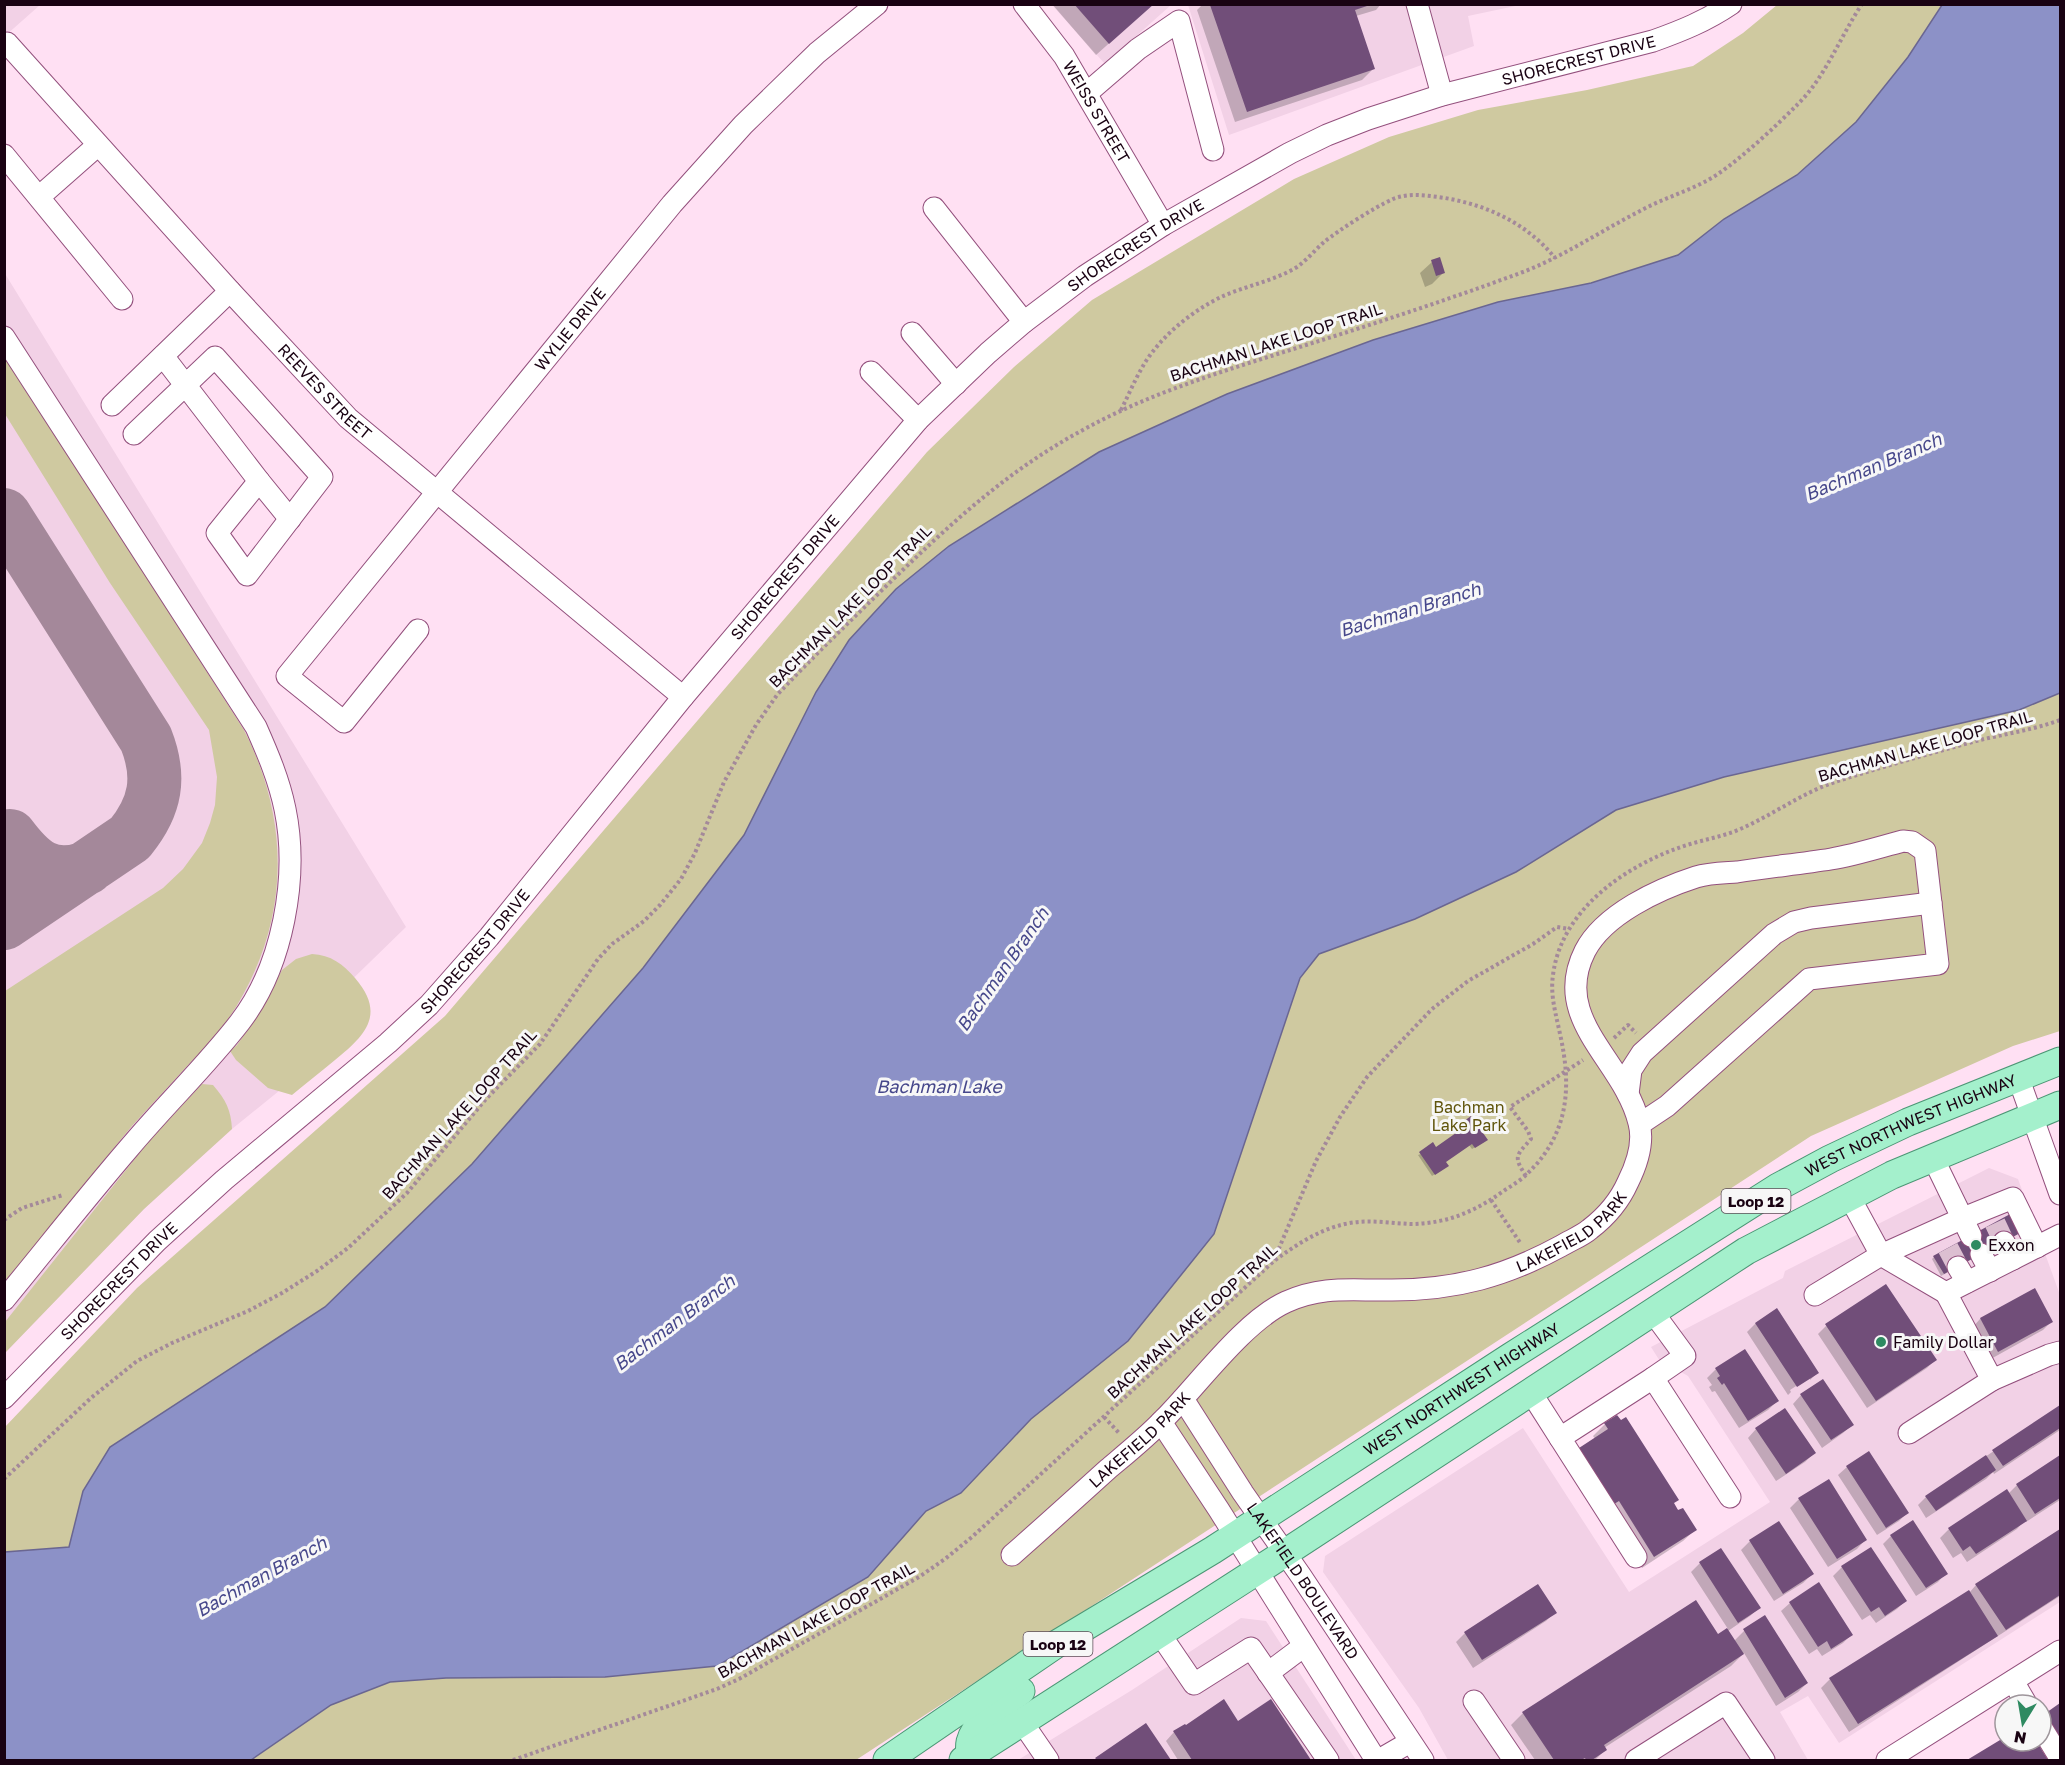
<svg xmlns="http://www.w3.org/2000/svg" width="2065" height="1765" font-family="'Golos Text',sans-serif">
<style>
.built{fill:#f2d1e6}
.green{fill:#cfc9a0}
.water{fill:#8c91c7;stroke:#6a6691;stroke-width:1.5}
.shadow{fill:#0003}
.lines{fill:none;stroke-linecap:round;stroke-linejoin:round}
.taxiway{stroke:#a4889a;stroke-width:54}
.building{fill:#714e79}
.minor-tunnel{stroke:#dcbfd1;stroke-width:21;stroke-dasharray:21 10;stroke-linecap:butt}
.minor-casing{stroke:#93507d;stroke-width:23}
.major-casing{stroke:#4c9675;stroke-width:29}
.path{stroke:#a4899a;stroke-width:4;stroke-dasharray:3 3;stroke-linecap:butt}
.minor{stroke:#fff;stroke-width:21}
.major{stroke:#a4f0cc;stroke-width:27}
.poi-dot{fill:#2e8a61;stroke:#f7f7f7;stroke-width:2}
.labels{text-anchor:middle;dominant-baseline:central;stroke-width:6;stroke-linejoin:round;paint-order:stroke}
.shield{fill:#f7f7f7;stroke:#5c4c57;stroke-width:1.5}
.shield-label{font-size:15px;font-weight:bold;fill:#190212}
.street-label{font-size:16px;fill:#190212;stroke:#f7f7f7}
.park-label{font-size:16px;fill:#60550c;stroke:#f7f7f7}
.poi-label{font-size:16px;fill:#190212;stroke:#f7f7f7;text-anchor:start}
.water-label{font-size:18px;font-style:italic;fill:#46478b;stroke:#f7f7f7}
</style>
<rect width="100%" height="100%" fill="#ffe0f3"/>
<!-- built -->
<path class="built" d="M5,5H40L5,36Z
M1052,5H1171L1105,64Z
M1188,5H1520L1468,16L1474,46L1229,135Z
M4,272L406,927L332,999L338,1043L232,1129L144,1209L5,1353Z
M1989,1168L2018,1179L2060,1295V1602L1839,1743L1808,1696L1780,1712L1808,1760H1448L1419,1708L1323,1572L1325,1556L1523,1428L1629,1592L1770,1502L1688,1376L1681,1372L1670,1377L1651,1347L1783,1278L1785,1271Z
M1241,1618L1266,1621L1356,1760H1018L1132,1690Z"/>
<!-- green -->
<path class="green" d="M1777,5H1942L1908,57L1856,122L1797,175L1724,219L1678,255L1591,283L1498,302L1373,340L1227,394L1099,452L949,546L896,589L849,640L816,692L744,835L643,968L472,1164L325,1307L110,1447L83,1491L69,1547L5,1552L4,1428L137,1288L445,1016L927,452L1014,367L1092,300L1294,179L1389,137L1478,110L1587,90L1693,66L1743,33Z
M4,354L244,730C293,826 289,928 229,1018C218,1035 204,1049 190,1063C171,1084 151,1105 132,1126C88,1178 48,1234 5,1286V991L163,888L183,869L202,843L210,823L215,805L217,777L209,730L110,583L5,414Z
M2060,693V1031L2013,1046L1811,1136L856,1760H251L331,1705L390,1682L446,1678L605,1677L717,1666L868,1577L926,1511L961,1493L1031,1419L1300,978L1318,954L1415,919L1516,872L1616,810L1724,777L2019,710Z
M312,954C331,955 343,964 355,978C386,1014 366,1035 335,1060C321,1072 306,1083 292,1095L268,1088L236,1060L230,1051L237,1045L257,1016L282,970L296,959Z
M202,1084L213,1085C226,1100 231,1110 232,1129L144,1209L5,1353V1322L149,1141Z"/>
<!-- water -->
<path class="water" d="M1942,5H2060V693L2019,710L1724,777L1616,810L1516,872L1415,919L1319,954L1300,978L1214,1234L1128,1341L1031,1419L961,1493L926,1511L868,1577L717,1666L605,1677L446,1678L390,1682L331,1705L251,1760H5V1552L69,1547L83,1491L110,1447L325,1307L472,1164L643,968L744,835L816,692L849,640L896,589L949,546L1099,452L1227,394L1373,340L1498,302L1591,283L1678,255L1724,219L1797,175L1856,122L1908,57Z"/>
<!-- shadow -->
<path class="shadow" d="M1052,4H1153L1096,55Z
M1203,4H1381L1376,10L1356,16L1374,68L1362,80L1235,122L1197,10Z
M1432,262L1444,272L1432,284L1425,287L1420,273Z
M1461,1125L1484,1142L1472,1149L1469,1145L1444,1162V1168L1432,1176L1418,1155L1435,1149L1462,1131L1459,1127Z
M2021,1232L1941,1276L1932,1259L1934,1257Z
M2034,1290L2051,1322L2043,1330L1989,1360L1972,1328L1980,1319Z
M1777,1310L1817,1373L1810,1380V1377L1790,1390L1791,1392L1788,1395L1747,1332L1755,1324Z
M1826,1326L1935,1360L1927,1368L1867,1408L1818,1334Z
M1744,1351L1777,1401L1768,1410L1739,1428L1715,1391L1712,1392L1709,1387L1712,1385L1707,1378L1716,1369Z
M1801,1395L1852,1425L1843,1433L1822,1448L1793,1404Z
M2060,1406V1430L1994,1474L1993,1472L1986,1479L1926,1518L1918,1505L1926,1497Z
M1605,1424L1695,1530L1683,1541L1642,1568L1606,1512L1568,1460L1580,1449L1595,1439L1593,1436Z
M1756,1429L1814,1453L1805,1462L1776,1481L1748,1438Z
M2060,1457V1500L2026,1522L2025,1520L2017,1529L1967,1562L1961,1553L1953,1558L1940,1538L1949,1529L2006,1491L2008,1494L2017,1485Z
M1847,1467L1907,1513L1899,1521L1877,1535L1838,1475Z
M1799,1499L1865,1540L1857,1549L1828,1567L1790,1508Z
M2060,1531V1596L1849,1732L1821,1688L1830,1679L1969,1593L1976,1585Z
M1891,1536L1946,1573L1938,1582L1916,1596L1883,1544Z
M1750,1541L1812,1574L1803,1583L1774,1601L1741,1550Z
M1721,1550L1759,1608L1750,1616L1728,1631L1734,1641L1744,1631L1765,1617L1807,1683L1798,1692L1776,1706L1744,1653L1731,1666L1604,1748L1605,1750L1595,1760H1535L1511,1725L1523,1713L1717,1636L1728,1629L1691,1572L1700,1563Z
M1842,1567L1905,1601L1897,1609L1876,1623L1870,1615L1862,1620L1833,1576Z
M1538,1586L1555,1612L1546,1621L1473,1668L1456,1642L1465,1633Z
M1790,1603L1851,1635L1843,1643L1822,1656L1817,1649L1809,1654L1781,1611Z
M1271,1701L1309,1760H1178L1166,1741L1174,1732L1237,1723Z
M2060,1705V1760H1970L2005,1738V1741H2041V1719Z
M1145,1725L1170,1760H1094L1096,1759Z"/>
<g class="lines">
<!-- taxiway -->
<path class="taxiway" d="M4,515L146,739C161,777 156,806 130,838L4,923
M4,911C18,887 17,863 10,836C31,864 50,881 87,868"/>
</g>
<!-- building -->
<path class="building" d="M1074,4H1154L1109,44Z
M1210,5H1370L1355,10L1375,69L1247,112Z
M1440,257L1445,273L1436,276L1431,260Z
M1471,1116L1488,1140L1475,1148L1472,1144L1446,1162L1449,1166L1435,1175L1419,1152L1433,1142L1436,1147L1463,1128L1460,1124Z
M2012,1213L2022,1232L1944,1274L1933,1256Z
M1886,1284L1937,1360L1876,1401L1825,1324Z
M2035,1288L2053,1322L1998,1352L1980,1318Z
M1777,1308L1819,1373L1797,1387L1755,1323Z
M1745,1349L1779,1401L1748,1421L1724,1383L1722,1385L1717,1378L1720,1376L1715,1368Z
M1823,1379L1854,1425L1831,1440L1800,1394Z
M2060,1405V1428L2003,1466L1992,1450Z
M1785,1408L1816,1453L1786,1474L1755,1428Z
M1617,1415L1621,1420L1626,1417L1679,1500L1674,1503L1678,1510L1683,1508L1697,1530L1654,1557L1619,1501L1614,1504L1579,1448L1608,1429L1604,1423Z
M1869,1451L1909,1513L1886,1528L1846,1466Z
M1986,1455L1996,1470L1936,1511L1925,1496Z
M2060,1455V1498L2035,1514L2016,1484Z
M1829,1479L1867,1540L1837,1559L1798,1498Z
M2007,1489L2027,1521L1976,1554L1970,1546L1963,1551L1948,1528Z
M1913,1520L1948,1574L1926,1588L1890,1535Z
M1779,1521L1814,1574L1783,1594L1749,1540Z
M2060,1529V1595L2006,1630L1975,1584Z
M1871,1547L1907,1601L1885,1616L1879,1607L1871,1612L1841,1566Z
M1721,1548L1761,1608L1738,1623L1699,1562Z
M1819,1582L1853,1635L1831,1649L1827,1641L1818,1647L1789,1602Z
M1538,1584L1557,1613L1482,1660L1464,1632Z
M1969,1590L1998,1636L1858,1724L1829,1678Z
M1696,1600L1718,1634L1727,1628L1744,1654L1604,1745L1607,1750L1592,1760H1586L1585,1758L1581,1760H1554L1522,1712Z
M1765,1615L1808,1683L1785,1698L1743,1629Z
M1224,1699L1238,1721L1271,1699L1311,1760H1192L1173,1731L1185,1724L1186,1725Z
M2060,1703V1742L2043,1715Z
M1146,1723L1171,1760H1097L1095,1758Z
M2005,1737V1741H2036L2048,1760H1967Z"/>
<g class="lines">
<!-- minor-tunnel -->
<path class="minor-tunnel" d="M1995,1223L2004,1242
M1948,1248L1958,1267"/>
<!-- minor casing -->
<g class="minor-casing">
<g id="minor">
<path id="s1" d="M1024,4L1064,56L1163,225"/>
<path d="M1417,4L1442,95"/>
<path id="s2" d="M4,46L7,43L230,291L348,418L683,697"/>
<path d="M1087,93L1138,49L1179,21L1213,150"/>
<path d="M4,155L122,299"/>
<path d="M39,197L98,145"/>
<path d="M934,208L1024,322"/>
<path d="M912,333L956,384"/>
<path d="M4,337L256,727C268,754 279,780 285,809C299,877 283,966 240,1022C206,1066 165,1105 129,1148C86,1198 46,1249 4,1300"/>
<path d="M871,372L918,420"/>
<path d="M112,405L230,291"/>
<path d="M134,434L215,357L322,477L247,575L217,533L259,481L163,356"/>
<path d="M259,481L290,519"/>
<path id="s3" d="M418,630L344,722L287,676L672,204L743,125L817,53L877,4"/>
<path d="M2018,1077L2060,1194"/>
<path d="M1628,1094L1631,1070L1642,1053L1774,934L1794,922L1811,918L1931,903"/>
<path d="M1933,1158L1971,1236"/>
<path d="M1849,1196L1881,1255L1946,1293L2060,1235"/>
<path d="M2004,1242L2013,1259"/>
<path d="M1981,1254L1990,1271"/>
<path d="M1958,1267L1967,1282"/>
<path d="M1946,1293L1992,1380L2049,1355L2060,1352"/>
<path d="M1815,1295L1881,1255L1961,1219L2013,1198L2037,1247"/>
<path d="M1652,1311L1685,1356L1653,1378"/>
<path d="M1530,1391L1560,1438"/>
<path id="s4" d="M4,1398L157,1241L224,1180L388,1043L429,1005L489,937L683,697L918,420L988,353L1024,322L1085,276L1163,225L1290,153L1327,135L1368,119L1442,95L1653,41C1681,31 1706,21 1731,4"/>
<path id="s5" d="M1183,1399L1243,1493L1301,1576L1423,1760"/>
<path d="M1161,1422L1219,1510L1376,1760"/>
<path d="M1909,1433L1992,1380"/>
<path id="s6" d="M1012,1555C1044,1527 1076,1498 1108,1469C1127,1453 1147,1437 1164,1419C1197,1386 1244,1321 1286,1302C1324,1285 1353,1291 1392,1290C1456,1290 1506,1276 1561,1246C1571,1240 1582,1236 1590,1229C1607,1216 1620,1200 1628,1182C1637,1164 1644,1142 1639,1123C1624,1060 1550,1020 1585,951C1604,914 1659,889 1696,877C1709,873 1723,873 1737,872C1768,867 1800,864 1831,859C1855,855 1880,847 1903,841L1912,842L1925,851L1938,964L1809,979L1667,1106L1640,1124"/>
<path d="M1636,1557L1560,1438L1653,1378L1730,1497"/>
<path d="M1160,1634L1194,1684L1251,1648L1328,1760"/>
<path d="M1268,1673L1304,1646"/>
<path d="M2013,1681L2027,1705"/>
<path d="M1474,1701L1514,1760"/>
<path d="M1022,1722L1048,1760"/>
<path d="M2041,1727L2060,1758"/>
<path d="M1379,1760L1410,1742"/>
<path d="M1636,1760L1726,1703L1764,1760"/>
<path d="M1887,1760L2060,1651"/>
</g>
</g>
<!-- major casing -->
<g class="major-casing">
<g id="major">
<path d="M969,1756C970,1752 969,1746 970,1742C976,1719 1003,1704 1021,1691"/>
<path id="s7" d="M887,1760L1055,1645L1213,1550L1510,1357L1778,1187L1830,1159L1908,1122L2060,1061"/>
<path d="M963,1760L1285,1553L1746,1251L1892,1175L2060,1105"/>
</g>
</g>
<!-- path -->
<path class="path" d="M1121,410C1129,394 1136,377 1146,361C1163,335 1192,311 1221,297C1245,286 1274,281 1297,267C1307,260 1315,250 1324,242C1339,230 1375,207 1393,199C1408,193 1423,195 1438,197C1483,203 1526,222 1555,258
M1614,1038L1628,1025L1636,1033
M1526,1176C1513,1156 1516,1156 1531,1139L1528,1131L1510,1107L1583,1060
M1491,1200L1521,1244
M4,1220L22,1208L63,1195
M1274,1260L1316,1161L1340,1117L1367,1077L1432,1009L1468,981L1533,944L1557,927L1569,929
M1104,1417L1120,1434
M4,1479L91,1398L137,1361L172,1343L248,1311L282,1293L317,1271L348,1248L407,1193L486,1099L540,1044L598,959L612,944L644,921L660,905L681,879L695,853L724,782L756,725L777,695C810,660 845,626 880,592C944,530 1002,474 1081,431C1151,392 1227,370 1303,346C1377,323 1450,299 1523,272C1564,256 1601,231 1640,211C1665,197 1694,190 1718,174C1744,156 1775,127 1798,104C1826,76 1840,37 1862,4
M513,1760L717,1689L739,1679L919,1577L945,1559L972,1537L1274,1261C1296,1245 1318,1230 1345,1224C1367,1219 1389,1223 1410,1224C1447,1224 1476,1211 1505,1190C1513,1185 1521,1180 1527,1174C1569,1134 1572,1087 1560,1034C1556,1014 1550,996 1553,975C1561,911 1623,867 1681,847C1698,841 1716,838 1733,832C1769,818 1799,794 1835,782C1881,767 1929,754 1976,741C2004,734 2033,730 2060,720"/>
<!-- minor -->
<use href="#minor" class="minor"/>
<!-- major -->
<use href="#major" class="major"/>
</g>
<!-- markers -->
<g class="poi-dot">
<circle cx="1976" cy="1245" r="6"/>
<circle cx="1881" cy="1342" r="6"/>
</g>
<g class="labels">
<!-- shield labels -->
<g class="shield">
<rect x="1721.5" y="1189" width="69" height="24" rx="4.5"/>
<rect x="1023.5" y="1632" width="69" height="24" rx="4.5"/>
</g>
<g class="shield-label">
<text x="1756" y="1201">Loop 12</text>
<text x="1058" y="1644">Loop 12</text>
</g>
<!-- street labels -->
<g class="street-label">
<text stroke="none"><textPath href="#s4" startOffset="2106">SHORECREST DRIVE</textPath></text>
<text stroke="none"><textPath href="#s1" startOffset="130">WEISS STREET</textPath></text>
<text stroke="none"><textPath href="#s4" startOffset="1622">SHORECREST DRIVE</textPath></text>
<text stroke="none"><textPath href="#s3" startOffset="639">WYLIE DRIVE</textPath></text>
<text transform="translate(1276 342) rotate(-18)">BACHMAN LAKE LOOP TRAIL</text>
<text stroke="none"><textPath href="#s2" startOffset="476">REEVES STREET</textPath></text>
<text stroke="none"><textPath href="#s4" startOffset="1136">SHORECREST DRIVE</textPath></text>
<text transform="translate(850 606) rotate(-45)">BACHMAN LAKE LOOP TRAIL</text>
<text transform="translate(1925 746) rotate(-16)">BACHMAN LAKE LOOP TRAIL</text>
<text stroke="none"><textPath href="#s4" startOffset="650">SHORECREST DRIVE</textPath></text>
<text transform="translate(459 1114) rotate(-48)">BACHMAN LAKE LOOP TRAIL</text>
<text stroke="none"><textPath href="#s7" startOffset="1206">WEST NORTHWEST HIGHWAY</textPath></text>
<text stroke="none"><textPath href="#s6" startOffset="675">LAKEFIELD PARK</textPath></text>
<text stroke="none"><textPath href="#s4" startOffset="164">SHORECREST DRIVE</textPath></text>
<text transform="translate(1192 1321) rotate(-42)">BACHMAN LAKE LOOP TRAIL</text>
<text stroke="none"><textPath href="#s7" startOffset="684">WEST NORTHWEST HIGHWAY</textPath></text>
<text stroke="none"><textPath href="#s6" startOffset="172">LAKEFIELD PARK</textPath></text>
<text stroke="none"><textPath href="#s5" startOffset="218">LAKEFIELD BOULEVARD</textPath></text>
<text transform="translate(816 1620) rotate(-29)">BACHMAN LAKE LOOP TRAIL</text>
</g>
<!-- park labels -->
<g class="park-label">
<text x="1469" y="1107">Bachman<tspan x="1469" dy="18">Lake Park</tspan></text>
</g>
<!-- poi labels -->
<g class="poi-label">
<text x="1988" y="1245">Exxon</text>
<text x="1893" y="1342">Family Dollar</text>
</g>
<!-- water labels -->
<g class="water-label">
<text transform="translate(1873 466) rotate(-23)">Bachman Branch</text>
<text transform="translate(1410 609) rotate(-17)">Bachman Branch</text>
<text transform="translate(1002 969) rotate(-55)">Bachman Branch</text>
<text x="939" y="1086">Bachman Lake</text>
<text transform="translate(674 1322) rotate(-37)">Bachman Branch</text>
<text transform="translate(261 1576) rotate(-29)">Bachman Branch</text>
</g>
</g>
<!-- border -->
<rect width="2065" height="1765" fill="none" stroke="#190212" stroke-width="12"/>
<!-- north arrow -->
<g transform="translate(2023 1723) rotate(191)"><circle r="28" fill="#f7f7f7" stroke="#9e959b" stroke-width="1.5"/>
<path d="M0-4.5L10 22L0 15L-10 22Z" fill="#2e8a61"/>
<text y="-9" font-size="16" font-weight="bold" text-anchor="middle" fill="#190212">N</text>
</g>
</svg>
